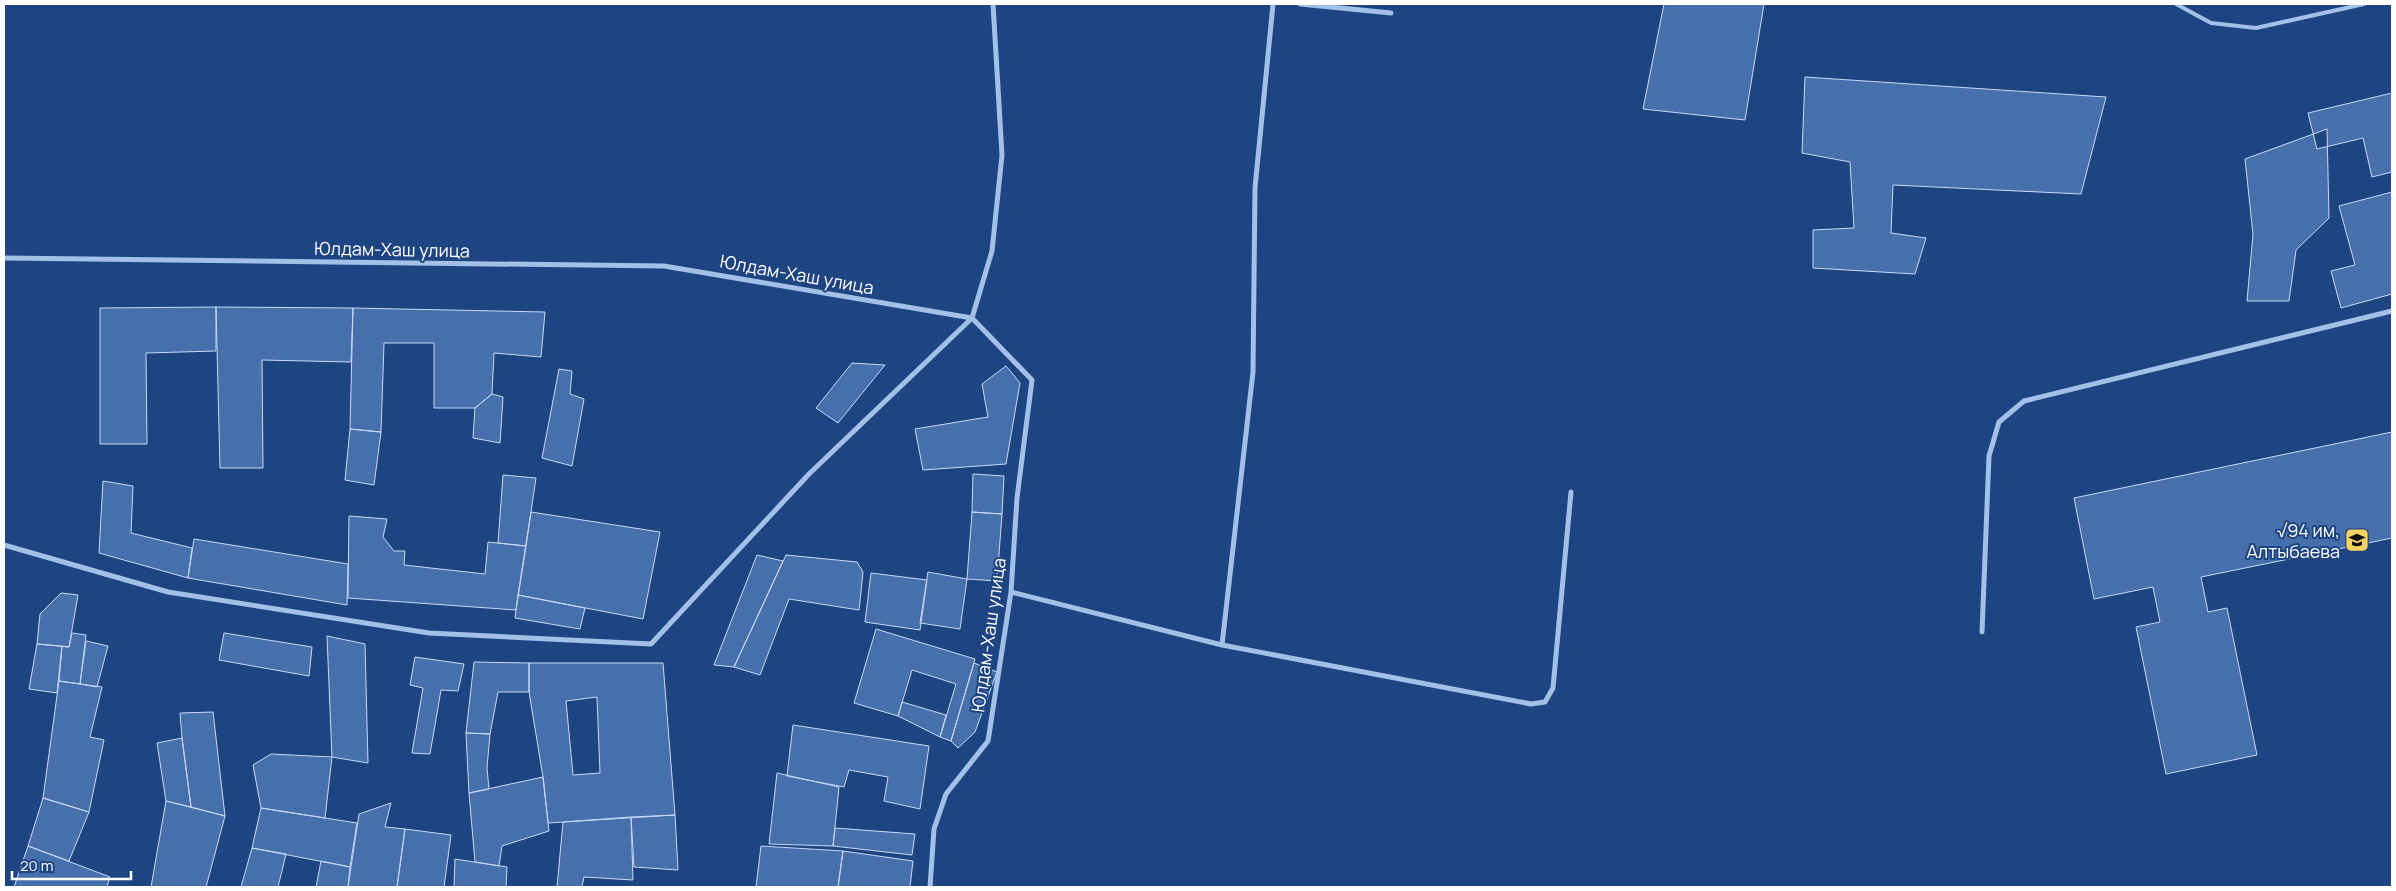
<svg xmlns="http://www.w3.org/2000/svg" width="2396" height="891" font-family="Manrope,sans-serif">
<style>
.building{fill:#466fab;stroke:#c8dbf7;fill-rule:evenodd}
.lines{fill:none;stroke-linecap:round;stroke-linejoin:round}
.service{stroke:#a3c0e9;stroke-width:4}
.minor{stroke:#a3c0e9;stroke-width:5}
.labels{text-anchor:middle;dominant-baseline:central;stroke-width:4;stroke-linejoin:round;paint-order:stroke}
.street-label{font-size:18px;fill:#fff;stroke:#1e4582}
.poi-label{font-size:18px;fill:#fff;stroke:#1e4582;text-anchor:end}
</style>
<rect width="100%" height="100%" fill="#1e4582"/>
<!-- building -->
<path class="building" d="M1664,4H1764L1745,120L1643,109Z
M1805,77L2106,97L2081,194L1893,185L1891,233L1926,238L1915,274L1813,268V230L1854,228L1850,162L1802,153Z
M2392,93V172L2372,177L2363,138L2317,149L2308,113Z
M2327,129L2329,218L2296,250L2289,301H2247L2253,234L2245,159Z
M2392,192V294L2341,308L2331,271L2355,265L2339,206Z
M216,307L353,308L351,362L262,360L263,468H220Z
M216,307V351L146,353L147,444H100V308Z
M353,308L545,312L541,357L494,353L492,394L475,408H434V343H384L381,432L350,429Z
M852,363L885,365L838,423L816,408Z
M1006,366L1020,383L1006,464L923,470L915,429L988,417L982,384Z
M559,369L572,371L570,394L584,399L572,466L542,458Z
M492,394L503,397L500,443L473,438L475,408Z
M350,429L381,432L374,485L345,480Z
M2392,432V538L2201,577L2208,612L2227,608L2257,755L2166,774L2136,627L2160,622L2153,587L2094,599L2074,498Z
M973,474L1004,476L1002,514L972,512Z
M503,475L536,478L526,546L498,543Z
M103,481L133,486L131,533L192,548L188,578L99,553Z
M531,512L660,532L643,619L518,595Z
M972,512L1002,514L997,581L967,579Z
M349,516L387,519L383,537L394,551H405L404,565L485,574L488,542L526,546L516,610L348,598Z
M194,539L348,564L347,605L188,578Z
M757,555L783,561L734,667L714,665Z
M786,555L857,562L863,572L859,610L789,599L760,675L734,667Z
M928,572L967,579L960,629L920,623Z
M871,573L927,580L920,630L865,622Z
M61,593L78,595L69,647L37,644L40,614Z
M518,595L585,608L580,629L515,618Z
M876,629L975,659L951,741L940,737L956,684L912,670L898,716L854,703Z
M72,633L86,635L80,684L59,681L62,646L69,647Z
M224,633L312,647L309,676L219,660Z
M327,636L365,644L368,763L332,757Z
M86,641L108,646L97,687L80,684Z
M37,644L62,646L57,693L29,689Z
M415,657L464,664L458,691L441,690L430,754L412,753L423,688L410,685Z
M474,662L529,663V692H498L490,734L466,733Z
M529,663H663L675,815L548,823L543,777L529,692ZM597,697L600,773L573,775L566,701Z
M974,663L997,672L975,732L958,748L951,741Z
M59,681L102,687L90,737L104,740L89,812L43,798Z
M902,702L946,715L940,737L898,716Z
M213,712L225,816L191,807L182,738L180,713Z
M793,725L929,746L920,809L884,801L888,777L849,770L844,787L787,776Z
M466,733L490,734L487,768L489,789L469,793Z
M182,738L191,807L166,801L157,743Z
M271,754L332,757L325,818L261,808L253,765Z
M777,773L839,787L833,846L769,844Z
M543,777L549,831L502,846L499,866L475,862L469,793Z
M43,798L89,812L69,861L28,846Z
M166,801L225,816L206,887H151Z
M391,803L385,827L405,829L397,887H348L359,814Z
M261,808L357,823L350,867L252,848Z
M675,815L678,870L634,867L631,817Z
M631,817L633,880L584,877L582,887H557L563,822Z
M835,828L915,834L912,855L833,846Z
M405,829L451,835L444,887H397Z
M28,846L110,877L107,887H14Z
M761,846L843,851L838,887H756Z
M252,848L286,854L278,887H241Z
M843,851L913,861L910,887H838Z
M455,859L507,867L506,887H454Z
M321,861L350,867L348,887H316Z"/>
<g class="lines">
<!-- service -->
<path class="service" d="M2176,4L2211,23L2256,28L2364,4"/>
<!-- minor -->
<path class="minor" d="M1300,4L1391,13
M4,258L664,266L972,318L1032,380L1017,498L1011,592L988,741L946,794L934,829L930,887
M4,545L168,592L429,633L651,644L809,474L972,318L992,251L1002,155L993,4
M1011,592L1222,645L1531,704L1545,702L1553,688L1571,492
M1982,632L1989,456L1999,422L2024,401L2392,311
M1222,645L1253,372L1255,188L1273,4"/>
</g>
<!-- icons -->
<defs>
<g id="school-square" transform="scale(1.25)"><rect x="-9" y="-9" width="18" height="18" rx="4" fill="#f8d362" stroke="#1e4582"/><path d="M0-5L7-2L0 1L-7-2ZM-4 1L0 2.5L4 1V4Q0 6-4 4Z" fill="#111"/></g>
</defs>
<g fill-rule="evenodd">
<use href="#school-square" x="2357" y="540"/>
</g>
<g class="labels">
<!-- street labels -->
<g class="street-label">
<text transform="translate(392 249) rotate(1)">Юлдам-Хаш улица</text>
<text transform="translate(797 274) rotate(10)">Юлдам-Хаш улица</text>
<text transform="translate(988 635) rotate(-82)">Юлдам-Хаш улица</text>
</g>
<!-- poi labels -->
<g class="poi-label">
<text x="2340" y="530">√94 им,<tspan x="2340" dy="21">Алтыбаева</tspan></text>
</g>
</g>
<!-- border -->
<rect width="2396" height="891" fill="none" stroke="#ffffff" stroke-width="10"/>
<!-- scale -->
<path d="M12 871v8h119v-8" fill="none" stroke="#ffffff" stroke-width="2.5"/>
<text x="20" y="871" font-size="15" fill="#ffffff" stroke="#1e4582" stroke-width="4" paint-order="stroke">20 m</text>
</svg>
